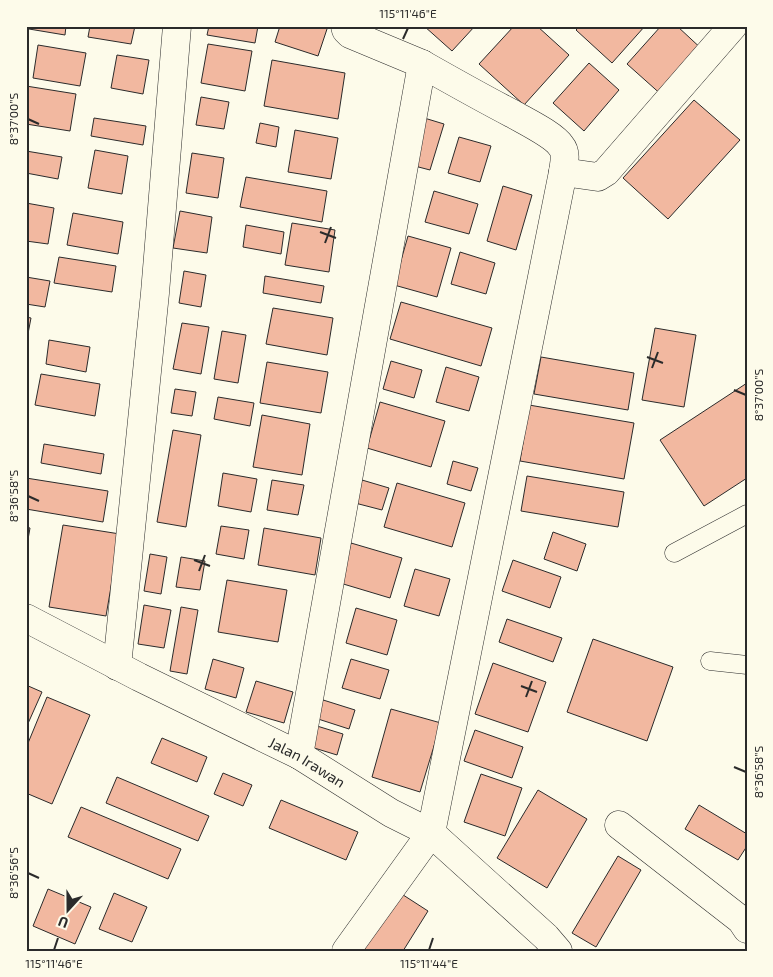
<svg xmlns="http://www.w3.org/2000/svg" width="773" height="977" font-family="'Exo 2',sans-serif">
<style>
.building{fill:#f2b8a0;stroke:#2b2b2b}
.lines{fill:none;stroke-linecap:round;stroke-linejoin:round}
.service-casing{stroke:#2b2b2b;stroke-width:19}
.minor-casing{stroke:#2b2b2b;stroke-width:29}
.service{stroke:#fdfbea;stroke-width:18}
.minor{stroke:#fdfbea;stroke-width:28}
.ticks{fill:none;stroke:#2b2b2b;stroke-width:2}
.labels{text-anchor:middle;dominant-baseline:central;stroke-width:4;stroke-linejoin:round;paint-order:stroke}
.street-label{font-size:15px;fill:#2b2b2b;stroke:#fdfbea}
.neatline{fill:none;stroke:#2b2b2b;stroke-width:2}
.ticks-label{font-size:12px;text-anchor:middle;fill:#2b2b2b}
</style>
<rect width="100%" height="100%" fill="#fdfbea"/>
<!-- building -->
<path class="building" d="M29,26H66L65,35L29,29Z
M90,26H135L131,44L88,37Z
M209,26H258L255,43L207,35Z
M280,26H328L318,56L275,42Z
M424,26H475L452,51Z
M514,26H537L569,55L524,105L479,64Z
M580,26H645L612,63L576,30Z
M661,26H677L705,52L664,97L627,64Z
M208,44L252,51L245,91L201,83Z
M38,45L86,53L80,86L33,78Z
M117,55L149,60L143,94L111,88Z
M272,60L345,73L338,119L264,106Z
M589,63L619,90L584,131L553,103Z
M26,86L76,94L70,131L26,124Z
M201,97L229,102L224,129L196,125Z
M694,100L740,140L668,219L623,178Z
M421,117L444,124L430,170L407,164Z
M94,118L146,126L143,145L91,136Z
M260,123L279,127L276,147L256,143Z
M295,130L338,138L331,179L288,172Z
M459,137L491,146L480,182L448,173Z
M95,150L128,156L122,194L88,188Z
M26,151L62,157L58,179L26,173Z
M192,153L224,158L218,198L186,193Z
M246,177L327,191L322,222L240,207Z
M503,186L532,195L516,250L487,241Z
M434,191L478,204L469,234L425,222Z
M26,203L54,208L48,244L26,241Z
M180,211L212,217L207,253L173,248Z
M73,213L123,222L118,254L67,245Z
M292,223L335,230L329,272L285,265Z
M246,225L284,232L281,254L243,247Z
M408,236L451,248L437,297L394,285Z
M460,252L495,263L486,294L451,284Z
M59,257L116,266L112,292L54,283Z
M184,271L206,275L201,307L179,303Z
M265,276L324,286L321,303L263,293Z
M26,277L50,281L45,307L26,304Z
M401,302L492,328L481,366L390,339Z
M273,308L333,318L327,355L266,344Z
M26,317L31,318L26,344Z
M182,323L209,327L201,374L173,369Z
M655,328L696,335L684,407L642,400Z
M222,331L246,335L238,383L214,379Z
M49,340L90,347L86,372L46,364Z
M541,357L634,373L628,410L534,394Z
M391,361L422,370L414,398L383,389Z
M267,362L328,372L321,413L260,403Z
M446,367L479,377L469,411L436,402Z
M41,374L100,384L95,416L35,405Z
M747,383V478L704,506L660,440Z
M175,389L196,392L192,416L171,413Z
M218,397L254,403L250,426L214,419Z
M380,402L445,421L431,467L367,448Z
M529,405L634,423L624,479L520,461Z
M262,415L310,424L302,475L253,467Z
M173,430L201,435L186,527L157,522Z
M44,444L104,454L101,474L41,463Z
M453,461L478,468L471,491L447,484Z
M223,473L257,479L251,512L218,506Z
M527,476L624,492L618,527L521,511Z
M26,478L108,491L103,522L26,509Z
M272,480L304,485L298,515L267,510Z
M362,480L389,488L382,510L355,503Z
M397,483L465,503L452,547L384,527Z
M63,525L120,534L106,616L49,607Z
M221,526L249,530L244,559L216,554Z
M26,527L30,528L26,551Z
M264,528L321,538L315,575L258,565Z
M553,532L586,544L577,571L544,559Z
M351,543L402,558L390,598L340,583Z
M150,554L167,557L161,594L144,591Z
M181,557L205,561L200,590L176,587Z
M513,560L561,577L550,608L502,591Z
M415,569L450,579L439,616L404,606Z
M227,580L287,590L278,642L218,632Z
M144,605L171,610L164,648L138,644Z
M181,607L198,610L187,674L170,671Z
M356,608L397,620L387,655L346,643Z
M507,619L562,638L553,662L499,642Z
M593,639L673,667L647,741L567,712Z
M213,659L244,668L236,698L205,689Z
M351,659L389,670L380,699L342,688Z
M493,663L546,682L528,732L475,714Z
M256,681L293,692L284,723L246,712Z
M26,685L42,692L26,728Z
M47,697L90,715L52,804L26,793V748Z
M320,699L355,710L349,729L315,718Z
M391,709L441,723L420,792L372,777Z
M317,726L343,734L337,755L311,747Z
M475,730L523,747L512,778L464,761Z
M162,738L207,757L197,782L151,763Z
M223,773L252,785L243,806L214,794Z
M481,774L522,788L505,836L464,822Z
M117,777L209,816L198,841L106,803Z
M538,790L587,819L547,888L497,858Z
M281,800L358,832L346,860L269,828Z
M699,805L747,834V846L738,860L685,829Z
M81,807L181,849L168,879L68,837Z
M618,856L641,870L596,947L572,933Z
M48,889L91,907L75,944L33,926Z
M397,891L428,911L403,951H360Z
M114,893L147,907L132,942L99,929Z"/>
<g class="lines">
<!-- service casing -->
<g class="service-casing">
<path id="service" d="M674,553L747,514
M710,661L747,665"/>
</g>
<!-- minor casing -->
<g class="minor-casing">
<g id="minor">
<path d="M345,26L346,30L350,34L422,64"/>
<path d="M563,172L598,177L606,172L733,26"/>
<path id="s1" d="M26,618L139,677L299,755L391,813L431,833L546,937L558,951"/>
<path d="M117,666L155,293L177,26"/>
<path d="M299,755L422,64C452,81 482,98 513,114C525,121 554,135 561,146C567,153 564,164 563,172L431,833L346,951"/>
<path d="M619,825L741,920L747,929"/>
</g>
</g>
<!-- service -->
<use href="#service" class="service"/>
<!-- minor -->
<use href="#minor" class="minor"/>
</g>
<!-- ticks -->
<path class="ticks" d="M403,39L408,28M28,119L39,124M320,232L336,238M325,243L331,227M647,357L663,363M652,368L658,352M734,390L746,395M28,496L39,501M194,560L210,566M199,571L205,555M521,686L537,692M526,697L532,681M734,767L746,772M28,873L39,878M54,950L58,938M429,950L433,938"/>
<g class="labels">
<!-- street labels -->
<g class="street-label">
<text stroke="none"><textPath href="#s1" startOffset="316">Jalan Irawan</textPath></text>
</g>
</g>
<!-- border -->
<rect width="773" height="977" fill="none" stroke="#fdfbea" stroke-width="55"/>
<!-- north arrow -->
<g transform="translate(68 910) rotate(201)" stroke="#fdfbea" stroke-width="4" paint-order="stroke">
<path d="M0-4L9 19L0 12L-9 19Z" fill="#2b2b2b"/>
<text y="-8" font-size="14" font-weight="bold" text-anchor="middle" fill="#2b2b2b">U</text>
</g>
<rect x="28" y="28" width="718" height="922" class="neatline"/>
<g class="ticks-label">
<text x="408" y="18">115°11'46"E</text>
<text transform="translate(14 119) rotate(-90)" y="4">8°37'00"S</text>
<text transform="translate(759 395) rotate(-90)" y="4">8°37'00"S</text>
<text transform="translate(14 496) rotate(-90)" y="4">8°36'58"S</text>
<text transform="translate(759 772) rotate(-90)" y="4">8°36'58"S</text>
<text transform="translate(14 873) rotate(-90)" y="4">8°36'56"S</text>
<text x="54" y="968">115°11'46"E</text>
<text x="429" y="968">115°11'44"E</text>
</g>
</svg>
